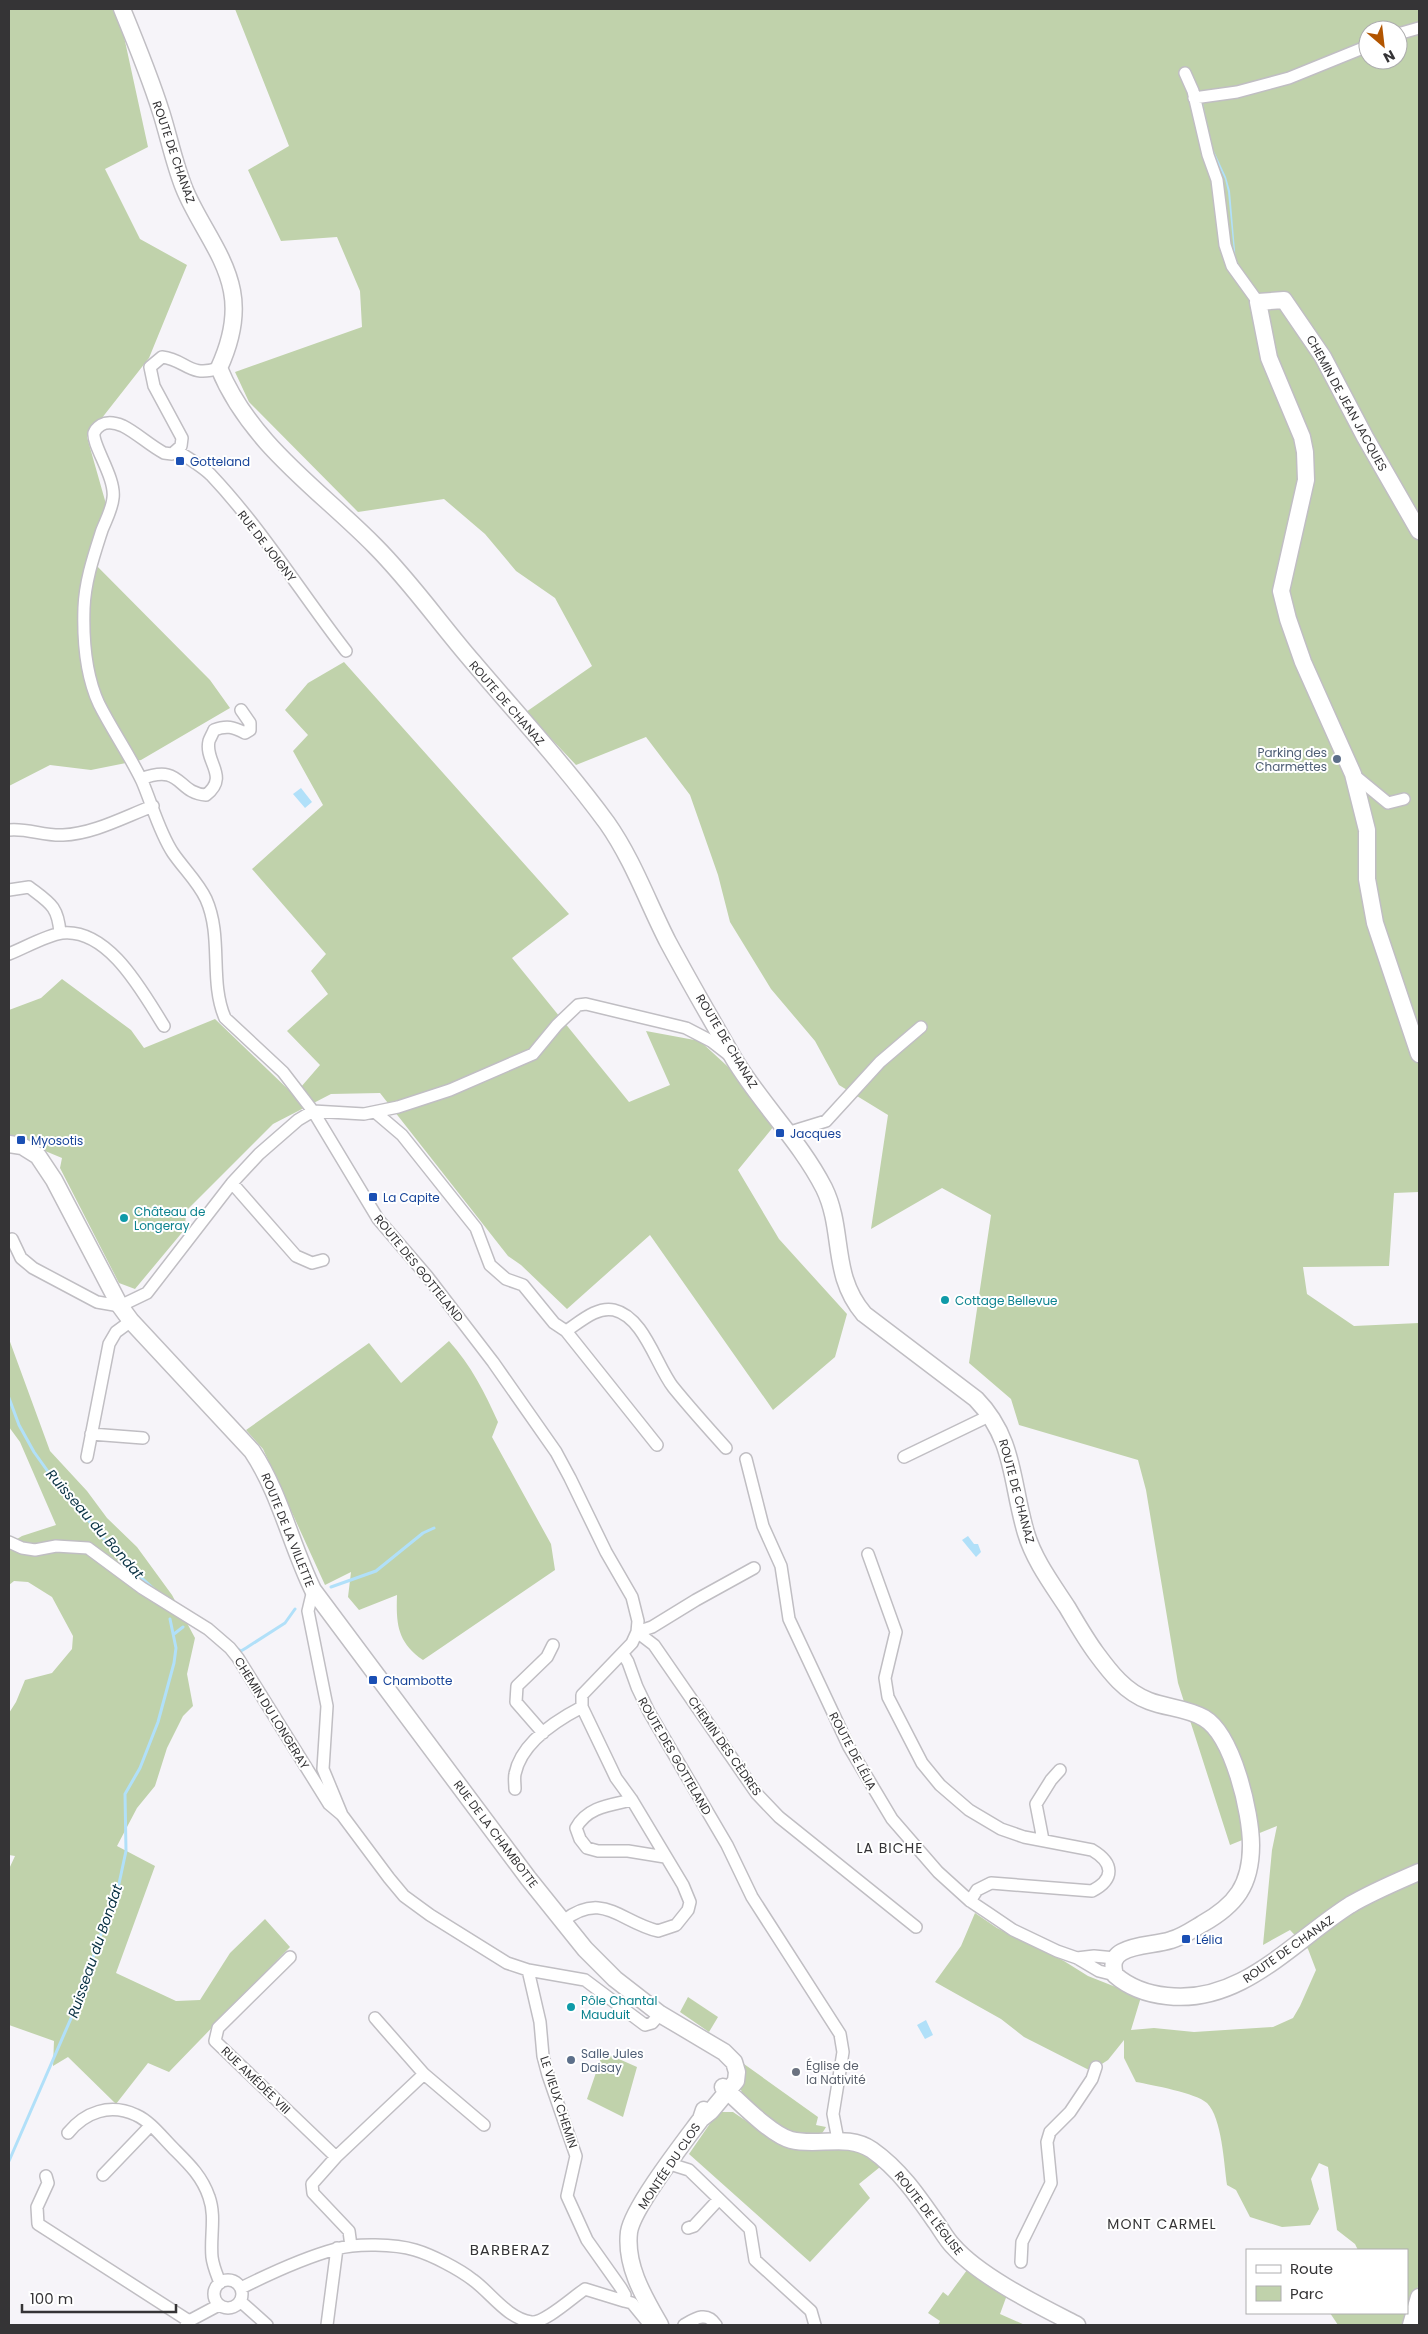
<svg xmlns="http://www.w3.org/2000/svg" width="1428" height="2334" font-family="Poppins,sans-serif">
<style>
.green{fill:#c0d2ab;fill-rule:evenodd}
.water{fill:#b1e0f9}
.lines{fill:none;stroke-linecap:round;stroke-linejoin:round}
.stream{stroke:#b1e0f9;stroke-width:3}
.street-casing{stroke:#c0bec3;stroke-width:14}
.secondary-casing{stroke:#c0bec3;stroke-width:19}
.street{stroke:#fff;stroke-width:11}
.secondary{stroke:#fff;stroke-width:16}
.transit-dot{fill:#1a4fb4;stroke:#fff;stroke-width:2}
.service-dot{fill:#5c6f8a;stroke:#fff;stroke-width:2}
.culture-dot{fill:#0f9aa8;stroke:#fff;stroke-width:2}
.worship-dot{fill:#6b7280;stroke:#fff;stroke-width:2}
.labels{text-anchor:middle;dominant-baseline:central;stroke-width:4;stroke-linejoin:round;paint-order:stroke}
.street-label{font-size:12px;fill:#353436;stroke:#fff}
.transit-label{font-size:12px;fill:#164399;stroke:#fff;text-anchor:start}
.service-label{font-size:12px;fill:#4e5e75;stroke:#fff;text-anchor:end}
.culture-label{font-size:12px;fill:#0d838f;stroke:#fff;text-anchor:start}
.worship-label{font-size:12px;fill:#5b616d;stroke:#fff;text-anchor:start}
.water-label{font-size:14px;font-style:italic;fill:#083143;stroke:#fff}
.neighbourhood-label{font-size:14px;letter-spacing:1px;fill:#353436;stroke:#fff}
.quarter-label{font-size:15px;letter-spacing:1px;fill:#353436;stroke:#fff}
</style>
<rect width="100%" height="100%" fill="#f6f4f9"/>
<!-- green -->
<path class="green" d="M9,9H118L148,147L105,169L140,239L187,265L149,358L87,437L106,504L88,557L210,680L230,708L141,760L91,770L50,765L9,786Z
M235,9H1419V1192L1394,1193L1389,1266L1303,1267L1307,1294L1354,1326L1419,1323V2279L1414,2314L1403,2325H1338L1330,2313H1407V2250H1358L1355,2244L1337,2230L1328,2167L1319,2163L1311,2179L1319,2209L1310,2225L1282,2227L1250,2217L1236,2190L1227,2185C1224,2164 1222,2118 1207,2103C1196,2093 1152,2085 1136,2082L1124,2058V2040L1108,2060L1091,2071L1024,2037L1001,2019L935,1982L961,1946L975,1913L997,1928L1064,1961L1088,1976L1141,1997L1131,2030L1154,2028L1194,2032L1273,2027L1293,2018L1300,2006L1316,1970L1308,1949L1290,1930L1263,1945L1272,1850L1277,1826L1230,1845L1178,1683L1146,1490L1138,1460L1019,1425L1011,1399L969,1363L991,1215L942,1188L871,1229L888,1115L839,1085L815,1041L771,989L730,922L718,875L690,795L646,737L576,765L526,712L592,666L555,598L516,571L485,534L444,499L358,512L249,402L235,372L362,327L360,291L337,237L281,241L248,170L289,146ZM1368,30H1398V60H1368Z
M344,662L569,914L512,958L629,1102L670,1085L646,1031L700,1041L750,1087L774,1126L738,1170L779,1239L847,1314L835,1357L773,1410L650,1235L567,1309L521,1265L508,1256L380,1093L331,1094L273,1124L186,1211L185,1229L135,1289L119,1283L60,1168L62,1158L9,1136V1010L41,998L62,979L131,1030L144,1048L215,1019L294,1095L320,1065L287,1031L328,994L311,971L326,954L252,869L323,805L293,751L308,735L285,710L308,683Z
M9,1339L50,1451L87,1491L107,1518L137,1547L172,1595L195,1638L187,1674L193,1706L183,1716L167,1748L155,1786L137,1808L117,1846L155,1866L116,1973L176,2001L200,2000L230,1953L265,1919L290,1947L169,2072L148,2063L116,2104L68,2057L53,2066L54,2041L9,2025V1869L15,1856L9,1855V1713L16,1702L25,1680L52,1673L72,1649L73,1636L52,1597L28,1582L14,1581L9,1585V1544L22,1536L56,1525L20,1442L9,1427Z
M449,1341C471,1365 485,1393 498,1422L492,1437L551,1544L555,1570L423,1660C397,1642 396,1623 397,1595L359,1610L348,1597L351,1572L325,1585L263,1449L246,1430L369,1343L401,1383Z
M688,1997L718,2017L709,2032L680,2012Z
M603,2052L637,2067L623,2117L587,2099Z
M737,2059L818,2117L816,2125L826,2127C824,2130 822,2134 819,2136C798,2144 749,2108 741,2090C737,2082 738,2069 737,2059Z
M718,2112H733L783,2146L808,2150L854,2148L880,2167L859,2184L870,2198L810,2262L689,2154Z
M967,2270L1007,2295L1000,2314L1025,2325H938L940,2321L928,2313L943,2292L948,2296Z"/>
<!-- water -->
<path class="water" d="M1202,99L1213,149L1226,177L1230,191L1236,262L1245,276L1235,263L1228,192L1225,179L1211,150L1201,107Z
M301,788L312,802L305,808L293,794Z
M968,1536L974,1544H978L981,1552L976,1557L962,1540Z
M926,2020L933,2035L925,2039L917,2025Z"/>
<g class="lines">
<!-- stream -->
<path class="stream" d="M9,1398L19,1425L34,1452L54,1480L122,1560L155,1590
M331,1587L376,1571L423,1533L434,1528
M174,1634L183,1627
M236,1648L241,1651L246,1648L285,1623L295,1609
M9,2161L82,1993L98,1942L117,1893L126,1851L125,1794L140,1768L158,1722L174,1663L176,1648L170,1619"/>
<!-- street casing -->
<g class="street-casing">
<path id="street" d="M1398,34L1419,28
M1185,73L1193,91L1208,155L1217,180L1225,245L1232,266L1258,302
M1194,98L1237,92L1289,78L1368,46
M219,368C189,378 187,360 162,357L150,367L154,386L182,438L181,446L172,454L164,453C149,445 137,433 123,426C116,423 108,421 101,425C98,427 95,430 94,433C92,445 116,478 113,498C112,509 106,520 102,530C94,555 85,581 84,608C83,638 86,676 99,704C112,730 129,754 142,781C152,804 159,832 173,853C184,869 198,882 206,899C223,937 209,981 225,1018L283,1072L313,1111L378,1219L427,1276L493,1362L556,1452L570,1478L606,1552L632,1597L638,1621L637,1632L632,1643L582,1695V1707L616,1778L632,1800L683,1885L690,1902L688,1910L676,1925L658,1931C620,1922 603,1890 563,1921
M177,451C188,458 202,466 211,475C262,529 301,593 346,651
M1354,775L1388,803L1404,799
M141,779C183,763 176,793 206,795C230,776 204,762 209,741C210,738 213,733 214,730C227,725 233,727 245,733L250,730V723L241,710
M9,830C27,828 44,836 63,835C93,834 124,817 153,806
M9,890L29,887C50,903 58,906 60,933
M9,954C24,948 47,935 62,933C109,928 143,993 164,1026
M375,1112L402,1135L476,1228L490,1265L506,1279L523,1285L554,1323L566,1331C580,1322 597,1306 614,1310C644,1317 656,1365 673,1387C690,1408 708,1428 726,1448
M787,1133L826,1121L880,1062L921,1027
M232,1183L296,1256L312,1263L323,1260
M12,1239L21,1258L33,1268L97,1302L120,1306L147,1293L232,1183L259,1154L298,1120L313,1111L364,1114L398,1107L450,1090L533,1054L557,1025L578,1005L586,1004L686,1028L711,1041L729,1055
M566,1331L657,1445
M91,1434L143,1438
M87,1457L109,1344L116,1332L131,1321
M904,1457L991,1415
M746,1459L763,1526L781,1566L789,1619L849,1747L892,1819L938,1872L970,1901L988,1913L1013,1930L1057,1951L1077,1958L1099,1971L1115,1975
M9,1542L22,1548L35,1550L56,1546L88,1548L142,1588L208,1629L230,1648L238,1658L329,1804L342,1815
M868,1554L896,1632L885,1678L888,1697L922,1763L940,1785L969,1810L1001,1829L1024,1837L1092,1850C1114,1863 1115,1879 1092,1891L991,1883L977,1890L970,1901
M313,1590L308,1611L327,1706L323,1769L342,1815L389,1878L404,1896L430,1915L507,1963L528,1970L585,1980L645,2025L652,2023L660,2014
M637,1632L654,1645L757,1794L779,1817L916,1927
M637,1632L652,1627L696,1600L754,1568
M623,1654L628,1662L637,1687L649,1712L727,1845L752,1897L840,2034L843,2052L833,2114L838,2140
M543,1733L516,1702L517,1686L547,1657L553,1645
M515,1789C515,1784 514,1778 515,1774C521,1743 557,1720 582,1707
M632,1800C610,1805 587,1807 576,1828L580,1839L587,1848L598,1851H628L665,1857
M1043,1840L1036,1804L1051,1780L1060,1770
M290,1957L218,2028L215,2041L336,2157
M1077,1958L1094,1956L1115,1958
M528,1970L540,2022L543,2056L548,2075L576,2156L567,2196L587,2240L621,2288L625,2295L624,2301L632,2303L650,2325
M375,2018L424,2074L484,2125
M68,2133C85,2112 110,2103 136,2115C150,2121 162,2137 173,2148C188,2163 202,2176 209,2197C216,2216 210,2237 212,2257C213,2266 217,2275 220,2283
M670,2164L689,2170L750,2229L755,2260L811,2311L815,2325
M103,2175L150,2126
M46,2176L48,2183L37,2207L38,2224L189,2321
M688,2228L694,2226L719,2199
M351,2246L349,2231L313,2193L312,2184L336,2157L424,2074
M1021,2262L1022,2242L1051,2183L1047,2142L1050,2132L1070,2112L1092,2079L1096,2067
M214 2294a14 14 0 1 1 28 0a14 14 0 1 1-28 0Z
M241,2288C271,2273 303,2258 336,2249C356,2243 395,2244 415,2250C432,2255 459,2269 473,2280C491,2293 507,2318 531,2322C544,2324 573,2297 585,2289L624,2301
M240,2301L267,2325
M186,2325L189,2321L219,2305
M327,2325L337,2248
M684,2325C696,2318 707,2311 716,2325"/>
</g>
<!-- secondary casing -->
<g class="secondary-casing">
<path id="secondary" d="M122,9C136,43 150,77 161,112C169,137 174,163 184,188C198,223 225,254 232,291C237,317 230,344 219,368C250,444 320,490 375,546C411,582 440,624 473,662C518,715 566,767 607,823C633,860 648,903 668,942C689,981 712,1021 734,1059C761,1104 800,1141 824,1188C845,1231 830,1274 864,1314L976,1399C1015,1439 1011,1483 1026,1533C1034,1560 1052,1584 1067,1607C1076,1622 1085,1638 1096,1653C1110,1672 1125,1692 1149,1701C1167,1708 1187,1708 1204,1718C1233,1735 1251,1813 1251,1845C1251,1885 1236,1905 1202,1924C1192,1930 1182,1937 1171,1940C1156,1945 1136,1944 1122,1952C1113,1957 1112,1965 1115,1975C1130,1988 1147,1994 1167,1996C1241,2005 1293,1941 1350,1905C1372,1892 1396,1882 1419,1872
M1419,531L1365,437L1323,357L1284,300L1258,302L1269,358L1302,437L1305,452L1306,480L1281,591L1288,619L1303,662L1353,774L1367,830V879L1375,923L1419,1054
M9,1144L22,1146L38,1156L54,1180L120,1306L131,1321L252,1451C280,1493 291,1545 313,1590L528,1878L585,1949L615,1979L660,2014L724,2052L734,2062L737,2072L736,2081L711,2111L701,2119
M723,2087C739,2101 771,2135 791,2140C819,2147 847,2133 872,2150C899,2169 917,2195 935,2221C941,2229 946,2239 953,2246C980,2277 1040,2306 1077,2325
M660,2325C644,2297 625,2266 629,2232C633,2207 684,2142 701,2119L704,2110
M1411,2325L1419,2297"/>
</g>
<!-- street -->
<use href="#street" class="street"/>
<!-- secondary -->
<use href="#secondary" class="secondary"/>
</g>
<!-- markers -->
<g class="transit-dot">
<rect x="175" y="456" width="10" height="10" rx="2.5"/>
<rect x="775" y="1128" width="10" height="10" rx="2.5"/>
<rect x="16" y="1135" width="10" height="10" rx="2.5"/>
<rect x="368" y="1192" width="10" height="10" rx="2.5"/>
<rect x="368" y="1675" width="10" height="10" rx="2.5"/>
<rect x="1181" y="1934" width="10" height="10" rx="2.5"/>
</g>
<g class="service-dot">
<circle cx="1337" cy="759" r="5"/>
<circle cx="571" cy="2060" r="5"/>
</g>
<g class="culture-dot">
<circle cx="124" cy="1218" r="5"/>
<circle cx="945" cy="1300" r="5"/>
<circle cx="571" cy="2007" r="5"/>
</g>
<circle class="worship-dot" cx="796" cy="2072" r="5"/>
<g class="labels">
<!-- street labels -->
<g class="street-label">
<text transform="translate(174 152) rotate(71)">ROUTE DE CHANAZ</text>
<text transform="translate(1347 403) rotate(61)">CHEMIN DE JEAN JACQUES</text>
<text transform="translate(267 546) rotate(52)">RUE DE JOIGNY</text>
<text transform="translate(507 703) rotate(49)">ROUTE DE CHANAZ</text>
<text transform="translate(727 1041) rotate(59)">ROUTE DE CHANAZ</text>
<text transform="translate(419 1268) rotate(51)">ROUTE DES GOTTELAND</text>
<text transform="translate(1017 1491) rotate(75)">ROUTE DE CHANAZ</text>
<text transform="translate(288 1530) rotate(68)">ROUTE DE LA VILLETTE</text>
<text transform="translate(272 1713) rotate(58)">CHEMIN DU LONGERAY</text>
<text transform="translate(725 1746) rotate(55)">CHEMIN DES CÈDRES</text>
<text transform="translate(853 1751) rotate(62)">ROUTE DE LÉLIA</text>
<text transform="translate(675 1756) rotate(60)">ROUTE DES GOTTELAND</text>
<text transform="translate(496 1834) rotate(53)">RUE DE LA CHAMBOTTE</text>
<text transform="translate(1288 1949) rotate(-35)">ROUTE DE CHANAZ</text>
<text transform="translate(256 2080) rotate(44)">RUE AMÉDÉE VIII</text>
<text transform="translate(559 2102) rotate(72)">LE VIEUX CHEMIN</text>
<text transform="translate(669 2166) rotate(-56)">MONTÉE DU CLOS</text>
<text transform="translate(929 2213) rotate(52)">ROUTE DE L'ÉGLISE</text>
</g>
<!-- transit labels -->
<g class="transit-label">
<text x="190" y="461">Gotteland</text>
<text x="790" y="1133">Jacques</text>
<text x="31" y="1140">Myosotis</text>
<text x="383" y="1197">La Capite</text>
<text x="383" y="1680">Chambotte</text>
<text x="1196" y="1939">Lélia</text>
</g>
<!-- service labels -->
<g class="service-label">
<text x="1327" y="752">Parking des<tspan x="1327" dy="14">Charmettes</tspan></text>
<text x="581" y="2053" text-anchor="start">Salle Jules<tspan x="581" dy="14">Daisay</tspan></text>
</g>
<!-- culture labels -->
<g class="culture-label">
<text x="134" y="1211">Château de<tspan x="134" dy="14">Longeray</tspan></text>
<text x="955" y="1300">Cottage Bellevue</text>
<text x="581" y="2000">Pôle Chantal<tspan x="581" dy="14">Mauduit</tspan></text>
</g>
<!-- worship labels -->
<g class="worship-label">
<text x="806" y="2065">Église de<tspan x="806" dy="14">la Nativité</tspan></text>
</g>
<!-- water labels -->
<g class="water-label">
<text transform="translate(95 1524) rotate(49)">Ruisseau du Bondat</text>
<text transform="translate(95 1951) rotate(-71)">Ruisseau du Bondat</text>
</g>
<!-- neighbourhood labels -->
<g class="neighbourhood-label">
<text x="890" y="1848">LA BICHE</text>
<text x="1162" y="2224">MONT CARMEL</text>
</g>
<!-- quarter labels -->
<g class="quarter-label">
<text x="510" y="2249">BARBERAZ</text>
</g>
</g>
<!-- border -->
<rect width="1428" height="2334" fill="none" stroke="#353436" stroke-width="20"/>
<!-- legend -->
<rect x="1246" y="2249" width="162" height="65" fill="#ffffff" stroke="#aeaeaf"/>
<rect x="1256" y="2265" width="25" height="8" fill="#ffffff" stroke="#aeaeaf"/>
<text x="1290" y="2274" font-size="15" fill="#353436">Route</text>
<rect x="1256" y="2286" width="25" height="15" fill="#c0d2ab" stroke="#aeaeaf"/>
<text x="1290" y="2299" font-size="15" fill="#353436">Parc</text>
<!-- north arrow -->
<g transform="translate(1383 45) rotate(152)"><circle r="24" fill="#ffffff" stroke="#aeaeaf"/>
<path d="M0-4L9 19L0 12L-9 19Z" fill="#b25500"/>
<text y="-8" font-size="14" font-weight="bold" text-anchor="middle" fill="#353436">N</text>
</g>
<!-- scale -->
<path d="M22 2304v8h154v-8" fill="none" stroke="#353436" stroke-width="2.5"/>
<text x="30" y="2304" font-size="15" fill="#353436" stroke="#ffffff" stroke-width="4" paint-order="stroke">100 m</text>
</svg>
